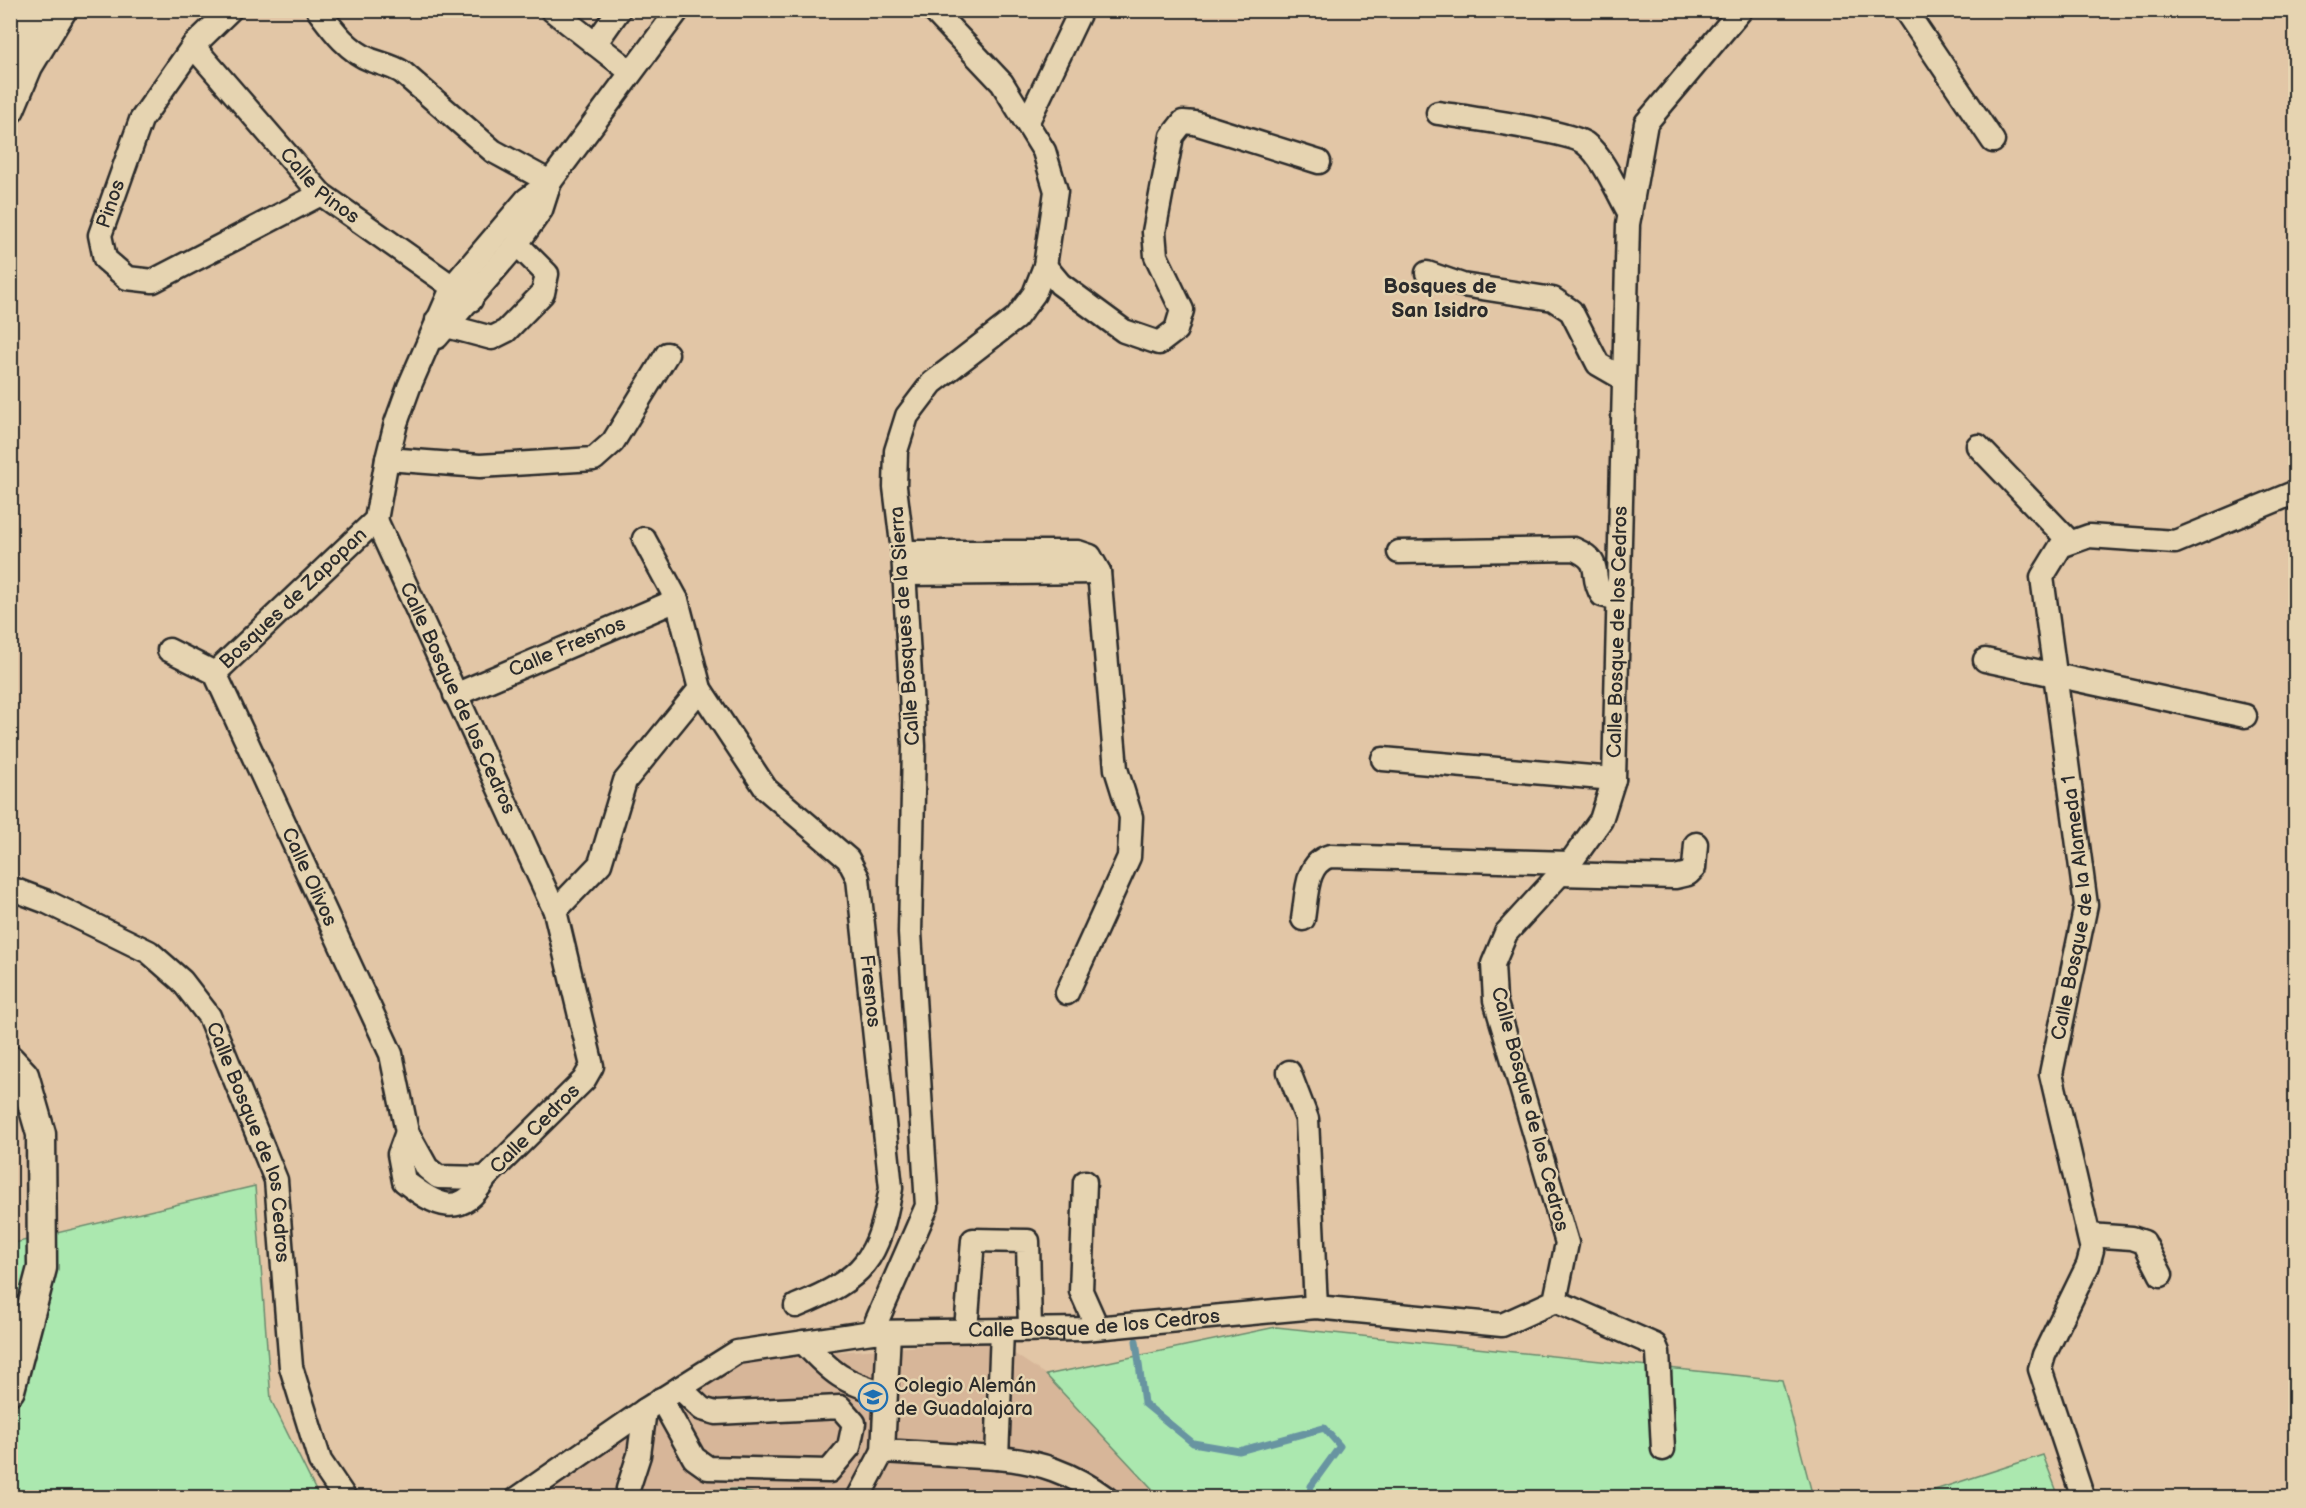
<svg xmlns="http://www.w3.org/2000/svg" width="2306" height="1508" font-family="'Balsamiq Sans',sans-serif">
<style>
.built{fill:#d7b699}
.green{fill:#abe8af;stroke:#6b8a6d;stroke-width:1.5}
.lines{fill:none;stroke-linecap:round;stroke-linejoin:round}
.stream{stroke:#6794a1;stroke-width:7}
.minor-casing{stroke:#2b2b2b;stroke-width:27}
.major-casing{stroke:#2b2b2b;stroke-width:33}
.minor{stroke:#e6d4b1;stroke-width:22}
.major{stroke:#e6d4b1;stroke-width:28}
.labels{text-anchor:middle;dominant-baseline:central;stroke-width:5;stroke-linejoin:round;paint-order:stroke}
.street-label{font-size:20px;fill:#2b2b2b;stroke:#e6d4b1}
.poi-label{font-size:20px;fill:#2b2b2b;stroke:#e6d4b1;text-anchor:start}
.neighbourhood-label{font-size:21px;font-weight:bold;fill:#2b2b2b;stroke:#e6d4b1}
</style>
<rect width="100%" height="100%" fill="#e2c6a6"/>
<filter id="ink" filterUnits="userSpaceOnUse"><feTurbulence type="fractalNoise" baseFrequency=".0167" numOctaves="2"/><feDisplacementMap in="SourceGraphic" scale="12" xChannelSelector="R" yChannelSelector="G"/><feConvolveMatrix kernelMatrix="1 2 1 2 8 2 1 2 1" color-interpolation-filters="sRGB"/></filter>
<g filter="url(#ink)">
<!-- built -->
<path class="built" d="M995,1341L1046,1375L1160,1497L538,1498L736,1359Z"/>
<!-- green -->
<path class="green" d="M255,1186L271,1400L319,1497H11L10,1244Z
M1276,1327L1782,1380L1813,1497H1160L1046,1375Z
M2043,1455L2059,1497H1913Z
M735,1489L766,1497H680L704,1491Z"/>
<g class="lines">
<!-- stream -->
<path class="stream" d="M1136,1341L1144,1403L1193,1443L1239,1451L1324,1428L1340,1446L1311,1486L1309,1498"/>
<!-- minor casing -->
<g class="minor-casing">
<g id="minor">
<path d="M230,10L193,46L141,120L100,235L105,259L127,278L153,281L321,194"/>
<path d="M318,10C333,30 348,51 371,60C382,64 392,66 402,72L493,151L550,182"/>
<path d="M552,10L631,72"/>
<path d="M1905,10L1993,141"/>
<path d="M595,44L619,10"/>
<path id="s1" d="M193,46L321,194L471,300"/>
<path d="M1438,113C1463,117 1573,132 1586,144C1604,158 1618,194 1630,214"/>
<path d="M1028,121L1081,10"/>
<path d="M1045,266L1060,284L1124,331L1159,343L1176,330L1182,310L1156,256L1154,232L1172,136L1183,122L1195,123L1319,162"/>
<path d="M1427,273L1462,285L1553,299L1571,311L1598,364L1624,379"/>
<path d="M437,320L447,326L492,338L506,331L543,293L547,274L517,244"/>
<path d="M437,337L517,244L541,210L550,182"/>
<path d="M1978,446L2070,542"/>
<path d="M387,459L480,466L594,459L613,442L667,354"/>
<path id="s2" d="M376,520L555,911L592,1066L584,1080L485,1178C461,1220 436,1206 404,1181L399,1154L407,1132"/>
<path id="s3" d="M644,539L677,600L700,689L766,789L848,859L858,878L891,1188C878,1260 865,1278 796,1306"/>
<path d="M903,552H1078L1090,556L1099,572L1116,769L1131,817L1129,857L1067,993"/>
<path d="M1399,552L1574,549C1606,563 1588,574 1602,595L1619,599"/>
<path d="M904,574L1099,572"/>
<path id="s4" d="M169,650L215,673L391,1054L407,1132L427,1168L438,1177L485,1178"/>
<path d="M1985,660L2245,716"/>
<path id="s5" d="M215,673L376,520L387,459L396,423L409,387L453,286L527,199L550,182L678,10"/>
<path id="s6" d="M455,695L677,600"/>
<path d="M1383,759L1614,779"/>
<path d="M1560,874L1675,877L1688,874L1694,868L1696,844"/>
<path id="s7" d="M10,888L47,902L149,952L182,981L209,1016L276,1180L291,1367L320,1461L345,1498"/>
<path d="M555,911L600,864L625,781L700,689"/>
<path d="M1303,919C1307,896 1305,863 1330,856L1570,863"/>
<path d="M1289,1072L1307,1119L1316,1307"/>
<path d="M1085,1182L1081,1291L1097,1327"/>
<path d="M2089,1235L2132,1238L2144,1242L2161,1275"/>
<path d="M1555,1301L1655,1345L1658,1352L1663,1449"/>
<path d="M966,1330L973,1240L1028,1241L1030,1329"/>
<path d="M872,1332L927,1206L910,933L914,746L903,552L895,487L896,451L907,416L932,383L1016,318L1034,294L1045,266L1056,191L1044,151L1002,83L933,10"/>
<path d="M889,1332L883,1451L997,1458L1002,1330"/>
<path d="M803,1342C833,1374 843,1382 885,1394"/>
<path d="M661,1399L694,1458L708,1468L829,1471L849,1447L854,1423L840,1407L716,1413L702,1409L680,1388"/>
<path d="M997,1458C1038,1461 1072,1473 1106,1498"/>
<path id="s8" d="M518,1498L645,1410L737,1352L872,1332L1085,1329L1316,1307L1502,1325L1555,1301L1567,1243L1495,1000L1493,964L1506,933L1570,863L1601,820L1614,779L1628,224L1646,123L1741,10"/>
<path d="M629,1498L628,1489L639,1455L645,1410"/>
<path d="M858,1498L883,1451"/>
<path id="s9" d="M2083,1498L2040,1369L2044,1355L2088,1265L2092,1250L2051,1074L2086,905L2042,577L2061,546L2089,536L2175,542L2296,492"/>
</g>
</g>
<!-- major casing -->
<g class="major-casing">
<path id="major" d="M10,50L34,10
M10,109L28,66L62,10
M10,1060L24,1075L41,1134L42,1268L10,1390"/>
</g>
<!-- minor -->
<use href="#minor" class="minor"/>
<!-- major -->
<use href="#major" class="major"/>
</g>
</g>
<!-- icons -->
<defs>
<g id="school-ring" transform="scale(1.5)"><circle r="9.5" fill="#e6d4b1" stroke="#1f6fb2" stroke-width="1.5"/><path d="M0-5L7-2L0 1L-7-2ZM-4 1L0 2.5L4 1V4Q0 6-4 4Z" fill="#1f6fb2"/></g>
</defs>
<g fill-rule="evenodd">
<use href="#school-ring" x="873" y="1397"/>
</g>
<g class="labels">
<!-- street labels -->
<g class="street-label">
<text stroke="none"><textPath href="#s1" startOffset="189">Calle Pinos</textPath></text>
<text transform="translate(111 204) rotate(-71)">Pinos</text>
<text stroke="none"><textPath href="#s5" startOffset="108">Bosques de Zapopan</textPath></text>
<text transform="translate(905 626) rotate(-94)">Calle Bosques de la Sierra</text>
<text stroke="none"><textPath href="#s8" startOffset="1810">Calle Bosque de los Cedros</textPath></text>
<text stroke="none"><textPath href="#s6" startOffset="122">Calle Fresnos</textPath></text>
<text stroke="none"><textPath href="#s2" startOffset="196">Calle Bosque de los Cedros</textPath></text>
<text stroke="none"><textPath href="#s4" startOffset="276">Calle Olivos</textPath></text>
<text stroke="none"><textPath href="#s9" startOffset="616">Calle Bosque de la Alameda 1</textPath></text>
<text stroke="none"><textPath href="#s3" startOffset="524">Fresnos</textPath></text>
<text transform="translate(1530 1109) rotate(75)">Calle Bosque de los Cedros</text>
<text transform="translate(535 1129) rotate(-45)">Calle Cedros</text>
<text stroke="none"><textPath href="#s7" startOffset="375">Calle Bosque de los Cedros</textPath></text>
<text stroke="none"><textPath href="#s8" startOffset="622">Calle Bosque de los Cedros</textPath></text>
</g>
<!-- poi labels -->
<g class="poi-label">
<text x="894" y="1386">Colegio Alemán<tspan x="894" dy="23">de Guadalajara</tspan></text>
</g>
<!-- neighbourhood labels -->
<g class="neighbourhood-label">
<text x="1440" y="286">Bosques de<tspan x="1440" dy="24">San Isidro</tspan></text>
</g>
</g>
<!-- margin -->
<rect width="2306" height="1508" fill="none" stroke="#e6d4b1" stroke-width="36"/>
<rect x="18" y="18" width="2270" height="1472" fill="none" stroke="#2b2b2b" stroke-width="2" filter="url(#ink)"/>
</svg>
